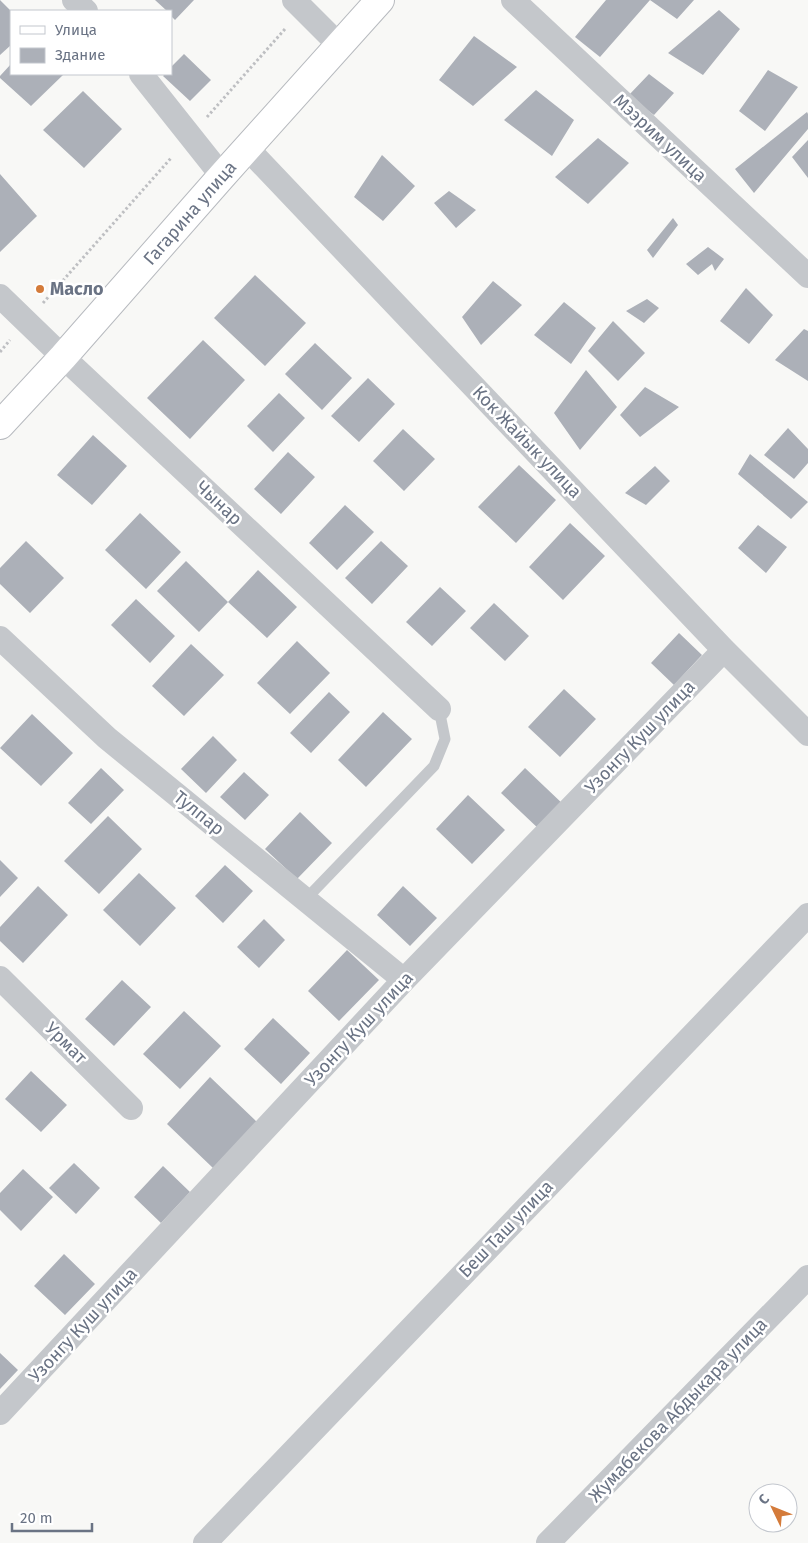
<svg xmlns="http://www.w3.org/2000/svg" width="808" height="1543" font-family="'Fira Sans',sans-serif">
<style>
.building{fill:#acb0b8}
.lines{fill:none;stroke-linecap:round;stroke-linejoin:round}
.secondary-casing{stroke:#b7babf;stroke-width:30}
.path{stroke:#bebfc2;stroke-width:3;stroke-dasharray:2.5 2.5;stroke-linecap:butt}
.lane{stroke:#c4c7cb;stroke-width:11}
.street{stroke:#c4c7cb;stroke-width:24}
.secondary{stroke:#fff;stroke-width:28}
.poi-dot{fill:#d47b3a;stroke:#fff;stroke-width:2}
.labels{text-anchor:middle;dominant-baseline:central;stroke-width:5;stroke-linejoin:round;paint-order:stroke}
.street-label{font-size:18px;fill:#6a7384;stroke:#fff}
.poi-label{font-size:18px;font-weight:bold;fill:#6a7384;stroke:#fff;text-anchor:start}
</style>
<rect width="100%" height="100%" fill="#f8f8f6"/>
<!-- building -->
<path class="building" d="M0,0L11,11V45L0,55Z
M155,0H194L175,20L171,16V11H167Z
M606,0H694L677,19L650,0L600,57L575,37Z
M719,10L740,29L703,75L668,53Z
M474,36L517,67L473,106L439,80Z
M184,54L211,80L190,101L163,76L165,74H171V67Z
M11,64V74H64L31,106L0,78V76Z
M768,70L798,87L765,131L739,111Z
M649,74L674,93L654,115L628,96Z
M536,90L574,120L552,156L504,120Z
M83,91L122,129L84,168L43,130Z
M807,112L808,114V129L754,193L735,169Z
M598,138L629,163L588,204L555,177Z
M808,140V178L792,157Z
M382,155L415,186L383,221L354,197Z
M0,174L37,216L0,252Z
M449,191L476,210L456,228L434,203Z
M673,218L678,225L653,258L647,250Z
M708,247L724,259L715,271L712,264L698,275L686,264Z
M255,275L306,323L265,366L214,318Z
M493,281L522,305L481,345L462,317Z
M746,288L773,315L749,344L720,321Z
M647,299L659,308L644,323L626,311Z
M564,302L596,328L571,364L534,335Z
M613,321L645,353L618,381L588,351Z
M804,329L808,331V381L775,360Z
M203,340L245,380L190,439L147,398Z
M315,343L352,378L322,410L285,374Z
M586,370L617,407L580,450L554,413Z
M368,378L395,404L359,442L331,416Z
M645,387L679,407L640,437L620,415Z
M279,393L305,418L273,452L247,426Z
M788,428L808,449V463L794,479L764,455Z
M403,429L435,459L404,491L373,461Z
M93,435L127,466L92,505L57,475Z
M288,452L315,477L281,514L254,489Z
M750,454L808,502L791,519L738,474Z
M519,465L556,500L516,543L478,507Z
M655,466L670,481L646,505L625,493Z
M345,505L374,532L337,570L309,543Z
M140,513L181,552L146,589L105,550Z
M570,523L605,556L563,600L529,567Z
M758,525L787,547L766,573L738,548Z
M26,541L64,578L30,613L0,584V568Z
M381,541L408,566L372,604L345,578Z
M186,561L228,602L199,632L157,591Z
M258,570L297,607L267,638L228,602Z
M440,587L466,611L432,646L406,622Z
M136,599L175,636L150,663L111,625Z
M494,603L529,636L505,661L470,628Z
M679,633L702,655L674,685L651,663Z
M297,641L330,673L290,714L257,683Z
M191,644L224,675L184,716L152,686Z
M564,689L596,719L560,757L528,727Z
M329,692L350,712L311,753L290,733Z
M383,712L412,739L366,787L338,760Z
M32,714L73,753L41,786L0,748Z
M213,736L237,760L206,793L181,769Z
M101,768L124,790L91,824L68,803Z
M525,768L565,806L541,831L501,793Z
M244,772L269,795L245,820L220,797Z
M468,795L505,830L472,864L436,829Z
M300,812L332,843L297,879L265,849Z
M108,816L142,849L99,894L64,861Z
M0,860L18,878L0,897Z
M225,865L253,891L223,923L195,896Z
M139,873L176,908L140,946L103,910Z
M38,886L68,915L23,963L0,941V927Z
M403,886L437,918L410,946L377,915Z
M264,919L285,940L259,968L237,947Z
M347,950L379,980L339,1021L308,991Z
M122,980L151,1007L114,1046L85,1019Z
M184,1011L221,1046L180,1089L143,1054Z
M273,1018L310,1053L281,1084L244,1049Z
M31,1071L67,1105L41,1132L5,1099Z
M210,1077L257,1122L213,1168L167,1124Z
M74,1163L100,1188L76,1214L49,1188Z
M163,1166L190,1192L161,1223L134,1197Z
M23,1169L53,1197L21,1231L0,1210V1193Z
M64,1254L95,1284L65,1315L34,1286Z
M0,1353L18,1370L0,1389Z"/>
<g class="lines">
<!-- secondary casing -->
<g class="secondary-casing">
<path id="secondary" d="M0,425L63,357L222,176L380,0"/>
</g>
<!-- path -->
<path class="path" d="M207,117L285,29
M43,303L172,157
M0,352L10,340"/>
<!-- lane -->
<path class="lane" d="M305,900L434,766L445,739L439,709"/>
<!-- street -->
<path class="street" d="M74,0L86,11
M294,0L340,46
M513,0L808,276
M141,74L222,176
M247,148L724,650L808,734
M0,296L63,357L439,709
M0,638L107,738L404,980
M0,978L131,1108
M0,1413L404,980L724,650
M205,1543L808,915
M548,1543L808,1277"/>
<!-- secondary -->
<use href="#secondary" class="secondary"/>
</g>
<!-- markers -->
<circle class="poi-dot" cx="40" cy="289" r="5"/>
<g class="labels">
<!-- street labels -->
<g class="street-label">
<text transform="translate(660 138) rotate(43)">Мээрим улица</text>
<text transform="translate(190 213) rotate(-49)">Гагарина улица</text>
<text transform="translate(527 442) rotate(46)">Кок Жайык улица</text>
<text transform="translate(219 503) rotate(43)">Чынар</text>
<text transform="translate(640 737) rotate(-46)">Узонгу Куш улица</text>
<text transform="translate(199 813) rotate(39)">Тулпар</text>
<text transform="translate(359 1029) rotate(-47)">Узонгу Куш улица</text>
<text transform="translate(66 1043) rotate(45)">Урмат</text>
<text transform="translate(506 1229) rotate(-46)">Беш Таш улица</text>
<text transform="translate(83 1325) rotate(-47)">Узонгу Куш улица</text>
<text transform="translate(678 1410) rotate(-46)">Жумабекова Абдыкара улица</text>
</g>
<!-- poi labels -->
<g class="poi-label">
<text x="50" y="289">Масло</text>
</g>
</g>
<!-- legend -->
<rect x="10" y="10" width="162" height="65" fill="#ffffff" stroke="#c3c7ce"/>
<rect x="20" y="26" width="25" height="8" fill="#ffffff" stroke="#c3c7ce"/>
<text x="55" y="35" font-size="15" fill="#6a7384">Улица</text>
<rect x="20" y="48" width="25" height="15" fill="#acb0b8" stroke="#c3c7ce"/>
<text x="55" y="60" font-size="15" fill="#6a7384">Здание</text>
<!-- north arrow -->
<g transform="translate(773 1508) rotate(313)"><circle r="24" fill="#ffffff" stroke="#c3c7ce"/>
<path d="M0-4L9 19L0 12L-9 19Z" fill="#d47b3a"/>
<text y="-8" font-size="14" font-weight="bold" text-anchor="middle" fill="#6a7384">С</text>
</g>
<!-- scale -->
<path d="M12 1523v8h80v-8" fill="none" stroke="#6a7384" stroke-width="2.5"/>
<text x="20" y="1523" font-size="15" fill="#6a7384" stroke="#ffffff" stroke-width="4" paint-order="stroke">20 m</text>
</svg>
